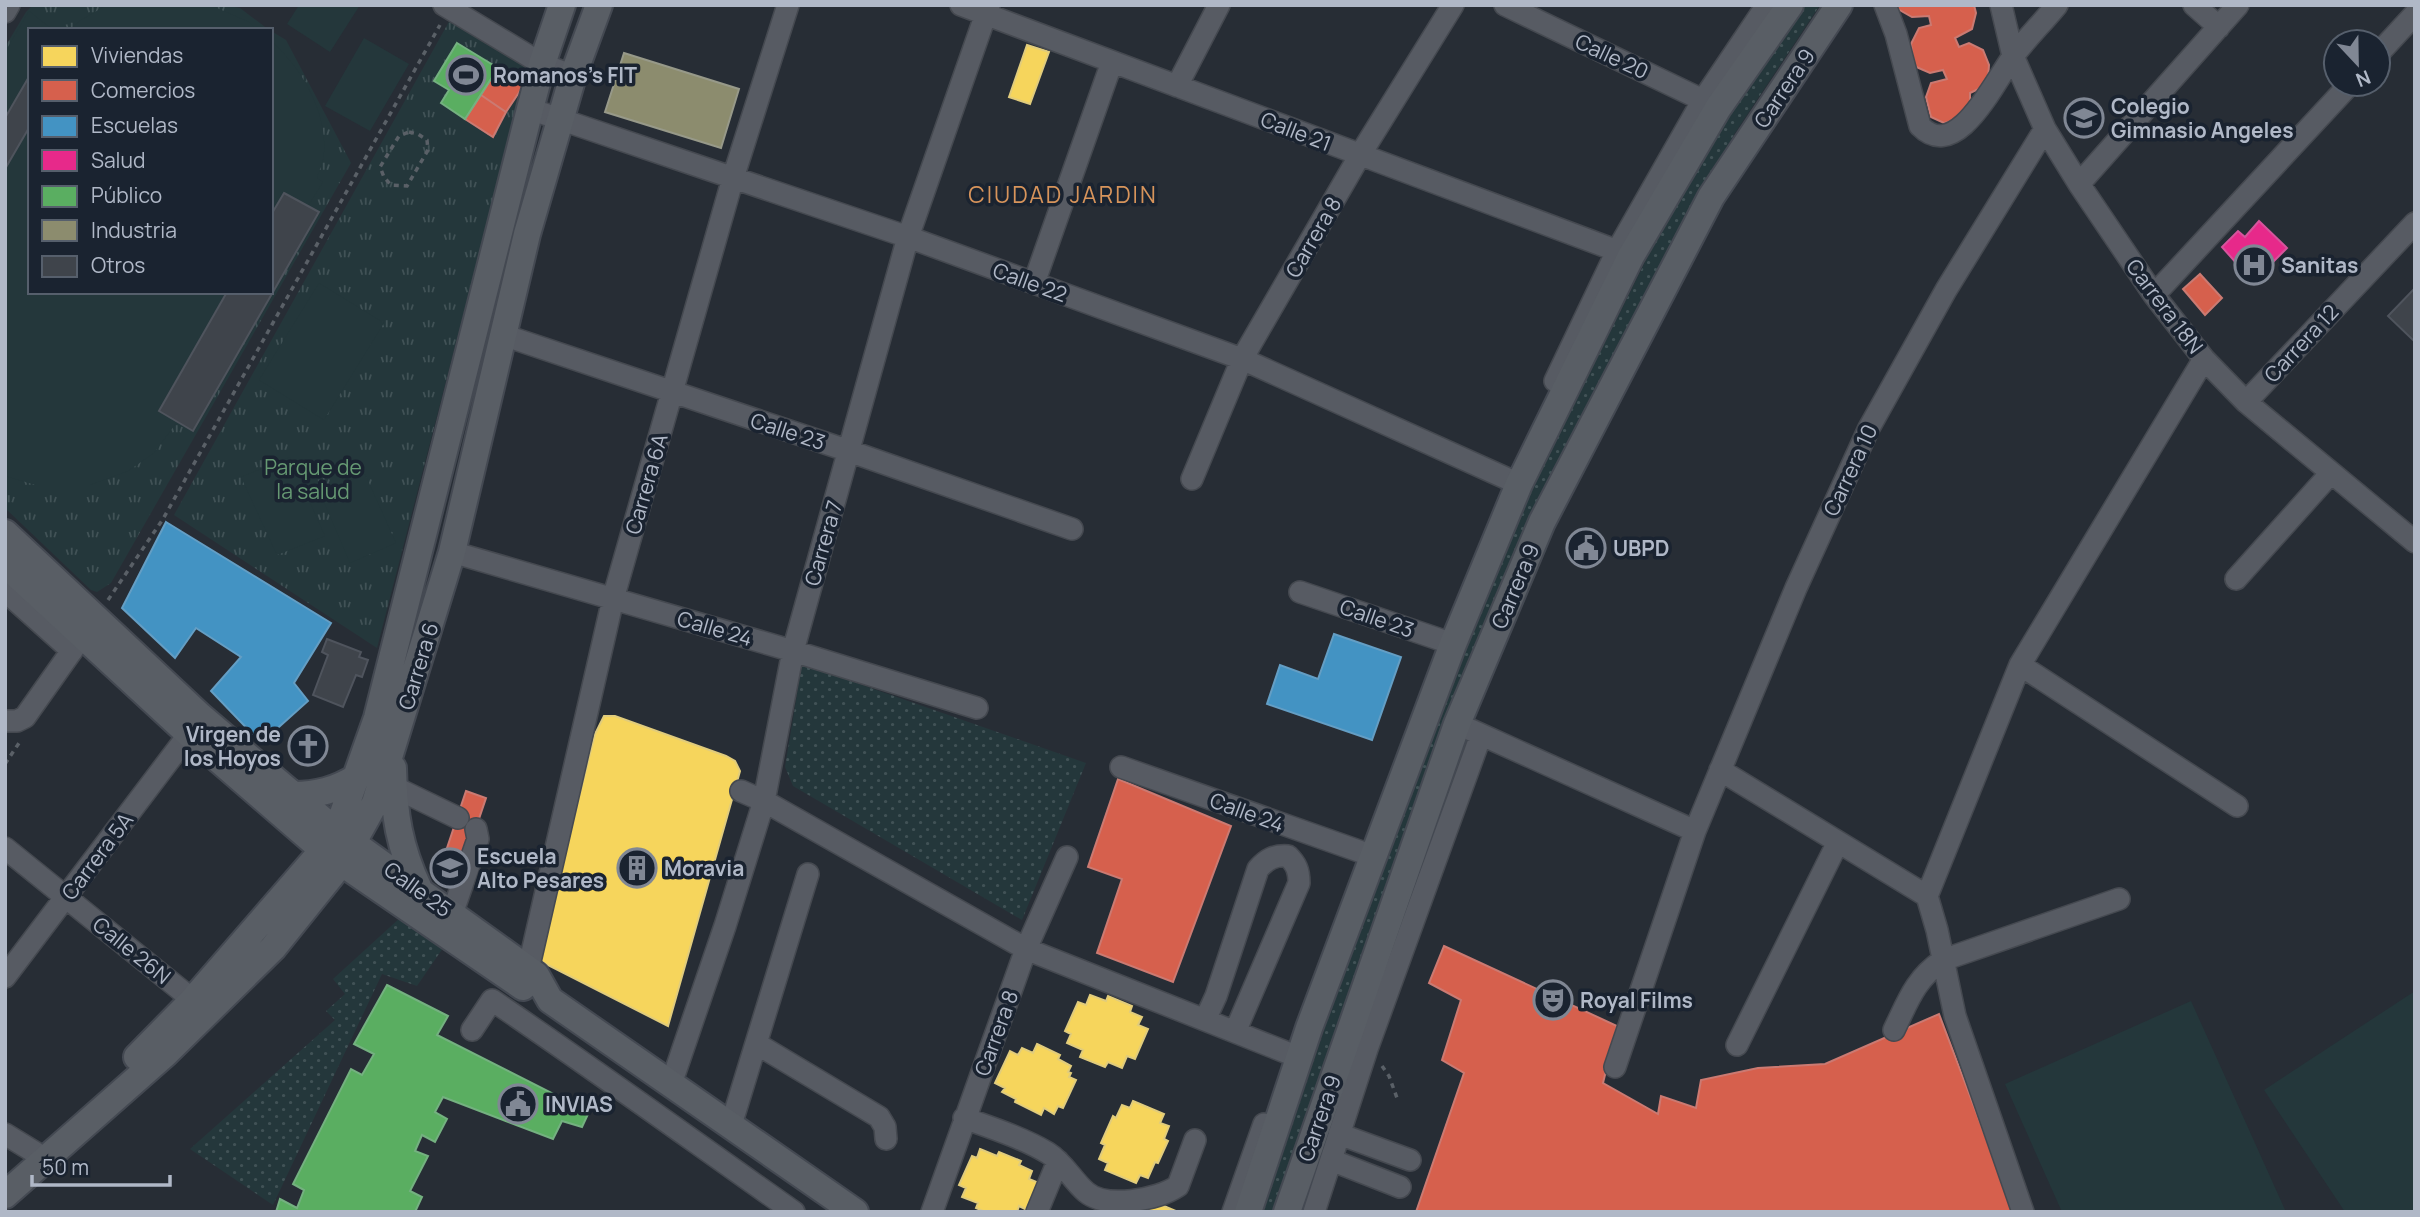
<svg xmlns="http://www.w3.org/2000/svg" width="2420" height="1217" font-family="Manrope,sans-serif">
<style>
.grass{fill:url(#grass-dots)}
.park{fill:url(#park-tufts)}
.pitch{fill:#24373b}
.homes{fill:#f6d55c;stroke:#e1cc7c;stroke-width:2}
.shops{fill:#d6604d;stroke:#cb7a72;stroke-width:2}
.schools{fill:#4393c3;stroke:#649ec4;stroke-width:2}
.health{fill:#e7298a;stroke:#d6549c;stroke-width:2}
.public{fill:#5aae61;stroke:#74b180;stroke-width:2}
.industry{fill:#8c8c6e;stroke:#979989;stroke-width:2}
.building{fill:#3f444b;stroke:#4f545d;stroke-width:2}
.lines{fill:none;stroke-linecap:round;stroke-linejoin:round}
.minor-casing{stroke:#454950;stroke-width:24}
.major-casing{stroke:#444952;stroke-width:30}
.path{stroke:#5a6067;stroke-width:3.5;stroke-dasharray:5 5;stroke-linecap:butt}
.minor{stroke:#575b63;stroke-width:21}
.major{stroke:#595e65;stroke-width:26}
.labels{text-anchor:middle;dominant-baseline:central;stroke-width:7;stroke-linejoin:round;paint-order:stroke}
.street-label{font-size:21px;fill:#b0b8c7;stroke:#1a2330}
.poi-label{font-size:21px;font-weight:bold;fill:#b0b8c7;stroke:#1a2330;text-anchor:start}
.park-label{font-size:21px;fill:#669973;stroke:#1a2330}
.neighbourhood-label{font-size:23px;letter-spacing:2px;fill:#d7945b;stroke:#1a2330}
</style>
<defs>
<pattern id="grass-dots" width="8" height="8" patternUnits="userSpaceOnUse" patternTransform="scale(1.75)"><rect width="8" height="8" fill="#24373b"/><path d="M2 2h.1M6 6h.1" fill="none" stroke="#415256" stroke-width="1.8" stroke-linecap="round"/></pattern>
<pattern id="park-tufts" width="24" height="20" patternUnits="userSpaceOnUse" patternTransform="scale(1.75)"><rect width="24" height="20" fill="#24373b"/><path d="M3 7l-1-3M5 7V3M7 7l1-3M15 17l-1-3M17 17v-4M19 17l1-3" fill="none" stroke="#415256"/></pattern>
</defs>
<rect width="100%" height="100%" fill="#272d35"/>
<!-- grass -->
<path class="grass" d="M1802,5H1820L1735,133L1674,240L1536,506L1277,1212H1263L1345,968L1446,697L1526,501L1659,234L1721,125Z
M802,664L1086,763L1022,920L793,786L785,767Z
M401,917L443,948L417,986L382,974L273,1205L190,1149L335,1020L326,1011L345,994L333,979Z"/>
<!-- park -->
<path class="park" d="M33,5H224L240,8L269,30H30V292H271V31L286,40L351,163L111,583L97,592L91,590L5,508V47L26,12Z
M451,18L533,68L506,149L377,648L174,515Z"/>
<!-- pitch -->
<path class="pitch" d="M107,5H210L249,22L257,30H69L81,20Z
M299,5H360L330,52L287,24Z
M29,11L53,30H30V292H271V41C301,67 327,111 324,152C324,161 319,170 317,178L323,182L308,206L319,212L193,431L177,422L154,453L128,471L90,485H36L5,476V52Z
M364,38L409,64L370,131L325,106Z
M319,283L384,323L324,420L259,380Z
M290,457L325,536L277,555L241,477Z
M365,474L396,543L350,563L320,493Z
M2415,991V1212H2345L2264,1090Z
M2191,1001L2286,1212H2062L2005,1084Z"/>
<!-- homes -->
<path class="homes" d="M1027,45L1049,52L1030,104L1009,97Z
M604,716H615L726,756L735,761L740,771L668,1026L538,960L595,734Z
M1090,995L1106,1001L1108,996L1132,1006L1130,1012L1142,1017L1138,1025L1148,1029L1135,1059L1127,1056L1122,1068L1108,1062L1105,1067L1080,1057L1083,1050L1067,1043L1071,1034L1065,1031L1078,1002L1086,1005Z
M1037,1044L1060,1055L1058,1059L1071,1066L1068,1072L1071,1073L1069,1077L1076,1080L1063,1108L1058,1106L1054,1114L1044,1108L1041,1115L1015,1102L1016,1099L1002,1092L1005,1088L995,1083L1010,1051L1018,1055L1022,1048L1033,1053Z
M1133,1101L1164,1114L1160,1123L1169,1126L1164,1139L1168,1141L1158,1163L1155,1162L1148,1178L1140,1175L1136,1183L1105,1170L1108,1163L1099,1159L1105,1145L1101,1143L1113,1116L1116,1118L1122,1105L1130,1108Z
M980,1149L997,1156L999,1152L1021,1161L1019,1165L1032,1171L1029,1179L1039,1183L1027,1210L1019,1206L1017,1212H985L976,1208L978,1203L962,1197L966,1188L959,1185L972,1156L977,1158Z
M1152,1201L1178,1212H1137L1140,1204Z"/>
<!-- shops -->
<path class="shops" d="M1896,5H1974L1976,13L1972,29L1955,38L1959,47L1969,43L1983,50L1989,65L1988,79L1983,87L1970,93V104L1964,118L1944,123L1931,117L1926,97L1931,83L1947,79L1943,70L1930,73L1914,66L1911,44L1919,28L1931,25L1929,16L1912,17L1896,8Z
M498,68L524,85L506,112L481,95Z
M481,95L506,112L493,137L465,119Z
M2200,274L2222,298L2205,315L2183,289Z
M1118,779L1231,826L1173,982L1097,953L1122,879L1088,867Z
M466,791L486,798L464,863L444,857Z
M1444,946L1617,1026L1603,1083L1658,1114L1661,1096L1696,1108L1701,1080L1758,1068L1825,1064L1939,1014L2014,1212H1416L1464,1073L1442,1060L1461,1000L1429,983Z"/>
<!-- schools -->
<path class="schools" d="M166,522L331,623L294,683L308,701L261,743L211,691L241,657L196,628L175,658L122,608Z
M1334,634L1401,657L1372,740L1267,704L1280,665L1318,679Z"/>
<!-- health -->
<path class="health" d="M2259,221L2287,248L2253,282L2222,247L2238,231L2245,237Z"/>
<!-- public -->
<path class="public" d="M457,43L498,68L465,119L441,103L449,90L434,81Z
M311,735L318,751L305,757L298,741Z
M387,985L448,1016L437,1035L589,1112L582,1127L562,1121L553,1139L443,1097L435,1112L447,1119L435,1142L422,1135L415,1151L428,1156L410,1191L422,1197L415,1212H276L280,1199L297,1208L304,1190L293,1184L351,1069L362,1075L374,1054L354,1044Z"/>
<!-- industry -->
<path class="industry" d="M624,53L739,89L721,148L605,112Z"/>
<!-- building -->
<path class="building" d="M30,75V126L5,169V118Z
M284,193L319,212L193,431L159,411L227,292H271V215Z
M2415,288V342L2388,316Z
M327,639L361,652L359,657L368,660L362,677L356,675L343,707L313,695L328,655L322,652Z"/>
<g class="lines">
<!-- minor casing -->
<g class="minor-casing">
<path id="minor" d="M444,5L542,64L573,76
M961,5L1631,256
M1505,5L1713,105
M1885,5L1896,34L1920,126C1957,164 1995,80 2014,55C2027,38 2043,22 2057,5
M2001,5L2013,56L2045,129L2079,184L2154,295L2204,359L2246,402L2415,542
M2194,5L2219,27
M5,12L9,5
M2378,54L2415,14
M1177,86L1219,5
M530,109L908,237L1242,359L1519,484
M2079,184L2238,5
M1034,283L1112,62
M2154,295L2350,84
M503,335L849,451L1072,529
M1555,381L1617,251L1703,100L1767,5
M2246,402L2415,223
M1192,479L1242,359L1360,155L1453,5
M452,552L793,651L977,708
M2236,579L2331,473
M5,591L72,651
M1300,592L1453,644
M2020,665L2237,806
M5,721H17L25,717L83,635
M1471,730L1695,831
M1121,767L1373,856
M1720,770L1927,896
M394,787L458,818
M741,791L764,801L1026,949L1298,1057
M5,848L193,1000
M452,914L478,839L476,829
M528,970L613,599L733,178L788,5
M5,977L189,734
M1205,1020L1216,996L1258,869C1267,859 1274,855 1288,856C1296,864 1299,870 1299,883L1235,1032
M472,1030L492,1000C594,1069 693,1141 794,1212
M1894,1030C1908,1001 1915,979 1943,960L2119,899
M757,1044L879,1117L885,1127L886,1139
M1737,1045L1838,842
M1615,1067L1695,831L1796,588L1869,428L1946,290L2045,129
M671,1084L725,926L764,801L793,651L908,237L989,5
M964,1118C992,1128 1023,1138 1048,1153C1064,1163 1072,1180 1086,1192C1106,1209 1157,1200 1178,1186L1195,1140
M731,1125L808,874
M5,1134L36,1153
M1339,1134L1410,1160
M1331,1160L1400,1187
M932,1212L1026,949L1067,857
M1037,1212L1058,1161
M1233,1212L1264,1124
M1314,1212L1367,1049L1481,735
M2023,1212L1955,1016L1937,930L1927,896L2020,665L2204,359"/>
</g>
<!-- major casing -->
<g class="major-casing">
<path id="major" d="M5,533L200,716L293,795L336,831L536,975L550,1000L855,1212
M5,564L189,734L323,850L523,987
M393,768C394,814 399,847 419,889
M293,795C317,795 336,790 357,777
M137,1057L193,1000L323,850L340,822L377,718L530,109L542,64L562,5
M5,1195L165,1054L273,948L342,862L375,803L452,552L527,234L573,76L599,5
M1248,1212L1309,1028L1453,644L1519,484L1631,256L1718,108L1790,5
M1287,1212L1457,724L1542,522L1711,197L1839,5"/>
</g>
<!-- path -->
<path class="path" d="M409,132L418,134L427,140L428,150L407,186L391,185L384,177L380,167L399,136Z
M108,600L163,519L440,25
M5,764L21,740
M1382,1066L1389,1076L1397,1098"/>
<!-- minor -->
<use href="#minor" class="minor"/>
<!-- major -->
<use href="#major" class="major"/>
</g>
<!-- icons -->
<defs>
<g id="stadium-ring" transform="scale(2.0125)"><circle r="9.5" fill="#1a2330" stroke="#808794" stroke-width="1.5"/><path d="M0-5a6.5 5 0 1 0 0 10a6.5 5 0 1 0 0-10ZM-3.5-1.8h7v3.6h-7Z" fill="#808794"/></g>
<g id="school-ring" transform="scale(2.0125)"><circle r="9.5" fill="#1a2330" stroke="#808794" stroke-width="1.5"/><path d="M0-5L7-2L0 1L-7-2ZM-4 1L0 2.5L4 1V4Q0 6-4 4Z" fill="#808794"/></g>
<g id="hospital-ring" transform="scale(2.0125)"><circle r="9.5" fill="#1a2330" stroke="#808794" stroke-width="1.5"/><path d="M-5-5h3v3.5h4V-5h3V5h-3V1.5h-4V5h-3Z" fill="#808794"/></g>
<g id="civic-ring" transform="scale(2.0125)"><circle r="9.5" fill="#1a2330" stroke="#808794" stroke-width="1.5"/><path d="M-.6-6.5H3V-4.5H.6V-3L4-1V1h2V6H-6V1h2V-1L-.6-3ZM-1.2 2.5V6h2.4V2.5Z" fill="#808794"/></g>
<g id="church-ring" transform="scale(2.0125)"><circle r="9.5" fill="#1a2330" stroke="#808794" stroke-width="1.5"/><path d="M-1.2-6h2.4v3.5h3.3v2.4h-3.3V6h-2.4V-.1h-3.3v-2.4h3.3Z" fill="#808794"/></g>
<g id="building-ring" transform="scale(2.0125)"><circle r="9.5" fill="#1a2330" stroke="#808794" stroke-width="1.5"/><path d="M-4-6H4V6H1V3H-1V6H-4ZM-2.5-4.3h1.7v1.8h-1.7ZM.8-4.3h1.7v1.8H.8ZM-2.5-1h1.7V.8h-1.7ZM.8-1h1.7V.8H.8Z" fill="#808794"/></g>
<g id="theatre-ring" transform="scale(2.0125)"><circle r="9.5" fill="#1a2330" stroke="#808794" stroke-width="1.5"/><path d="M-5-5.5Q0-4 5-5.5V0Q5 5 0 6Q-5 5-5 0ZM-3.3-2.5H-1v1.5H-3.3ZM1-2.5H3.3v1.5H1ZM-2.8 1Q0 5.5 2.8 1Z" fill="#808794"/></g>
</defs>
<g fill-rule="evenodd">
<use href="#stadium-ring" x="466" y="75"/>
<use href="#school-ring" x="2084" y="118"/>
<use href="#hospital-ring" x="2254" y="265"/>
<use href="#civic-ring" x="1586" y="548"/>
<use href="#church-ring" x="308" y="746"/>
<use href="#school-ring" x="450" y="868"/>
<use href="#building-ring" x="637" y="868"/>
<use href="#theatre-ring" x="1553" y="1000"/>
<use href="#civic-ring" x="518" y="1104"/>
</g>
<g class="labels">
<!-- street labels -->
<g class="street-label">
<text transform="translate(1612 56) rotate(25)">Calle 20</text>
<text transform="translate(1784 88) rotate(-56)">Carrera 9</text>
<text transform="translate(1296 131) rotate(21)">Calle 21</text>
<text transform="translate(1313 237) rotate(-60)">Carrera 8</text>
<text transform="translate(1030 282) rotate(20)">Calle 22</text>
<text transform="translate(2165 306) rotate(53)">Carrera 18N</text>
<text transform="translate(2301 343) rotate(-47)">Carrera 12</text>
<text transform="translate(788 431) rotate(18)">Calle 23</text>
<text transform="translate(1850 470) rotate(-65)">Carrera 10</text>
<text transform="translate(646 484) rotate(-74)">Carrera 6A</text>
<text transform="translate(823 543) rotate(-74)">Carrera 7</text>
<text transform="translate(1515 586) rotate(-67)">Carrera 9</text>
<text transform="translate(1377 618) rotate(19)">Calle 23</text>
<text transform="translate(715 628) rotate(16)">Calle 24</text>
<text transform="translate(418 666) rotate(-73)">Carrera 6</text>
<text transform="translate(1247 812) rotate(20)">Calle 24</text>
<text transform="translate(97 856) rotate(-53)">Carrera 5A</text>
<text transform="translate(418 889) rotate(36)">Calle 25</text>
<text transform="translate(132 950) rotate(39)">Calle 26N</text>
<text transform="translate(996 1033) rotate(-70)">Carrera 8</text>
<text transform="translate(1319 1118) rotate(-71)">Carrera 9</text>
</g>
<!-- poi labels -->
<g class="poi-label">
<text x="493" y="75">Romanos's FIT</text>
<text x="2111" y="106">Colegio<tspan x="2111" dy="24">Gimnasio Angeles</tspan></text>
<text x="2281" y="265">Sanitas</text>
<text x="1613" y="548">UBPD</text>
<text x="281" y="734" text-anchor="end">Virgen de<tspan x="281" dy="24">los Hoyos</tspan></text>
<text x="477" y="856">Escuela<tspan x="477" dy="24">Alto Pesares</tspan></text>
<text x="664" y="868">Moravia</text>
<text x="1580" y="1000">Royal Films</text>
<text x="545" y="1104">INVIAS</text>
</g>
<!-- park labels -->
<g class="park-label">
<text x="313" y="467">Parque de<tspan x="313" dy="24">la salud</tspan></text>
</g>
<!-- neighbourhood labels -->
<g class="neighbourhood-label">
<text x="1063" y="194">CIUDAD JARDIN</text>
</g>
</g>
<!-- border -->
<rect width="2420" height="1217" fill="none" stroke="#b0b8c7" stroke-width="14"/>
<!-- legend -->
<rect x="28" y="28" width="245" height="266" fill="#1a2330" stroke="#565f6c" stroke-width="2"/>
<rect x="42" y="46" width="35" height="21" fill="#f6d55c" stroke="#565f6c" stroke-width="2"/>
<text x="91" y="63" font-size="21" fill="#b0b8c7">Viviendas</text>
<rect x="42" y="80" width="35" height="21" fill="#d6604d" stroke="#565f6c" stroke-width="2"/>
<text x="91" y="98" font-size="21" fill="#b0b8c7">Comercios</text>
<rect x="42" y="116" width="35" height="21" fill="#4393c3" stroke="#565f6c" stroke-width="2"/>
<text x="91" y="133" font-size="21" fill="#b0b8c7">Escuelas</text>
<rect x="42" y="150" width="35" height="21" fill="#e7298a" stroke="#565f6c" stroke-width="2"/>
<text x="91" y="168" font-size="21" fill="#b0b8c7">Salud</text>
<rect x="42" y="186" width="35" height="21" fill="#5aae61" stroke="#565f6c" stroke-width="2"/>
<text x="91" y="203" font-size="21" fill="#b0b8c7">Público</text>
<rect x="42" y="220" width="35" height="21" fill="#8c8c6e" stroke="#565f6c" stroke-width="2"/>
<text x="91" y="238" font-size="21" fill="#b0b8c7">Industria</text>
<rect x="42" y="256" width="35" height="21" fill="#3f444b" stroke="#565f6c" stroke-width="2"/>
<text x="91" y="273" font-size="21" fill="#b0b8c7">Otros</text>
<!-- north arrow -->
<g transform="translate(2357 63) rotate(158)"><circle r="33" fill="#1a2330" stroke="#565f6c" stroke-width="2"/>
<path d="M0-5L12 26L0 18L-12 26Z" fill="#808794"/>
<text y="-10" font-size="19" font-weight="bold" text-anchor="middle" fill="#b0b8c7">N</text>
</g>
<!-- scale -->
<path d="M32 1175v10h138v-10" fill="none" stroke="#b0b8c7" stroke-width="3.5"/>
<text x="42" y="1175" font-size="21" fill="#b0b8c7" stroke="#1a2330" stroke-width="5" paint-order="stroke">50 m</text>
</svg>
